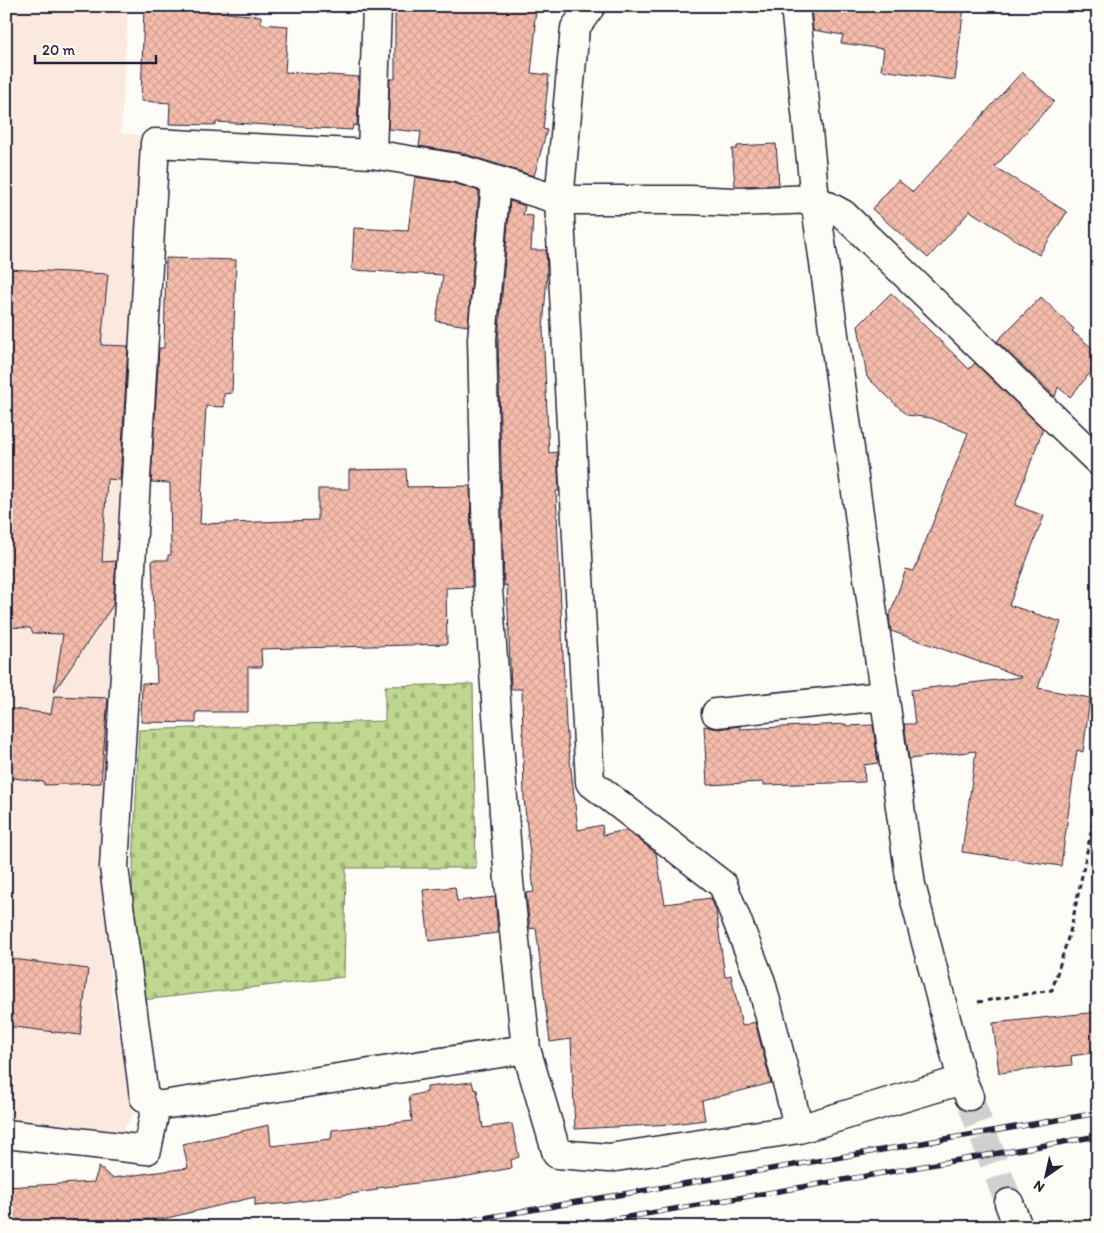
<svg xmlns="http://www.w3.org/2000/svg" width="1104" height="1233" font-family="Itim,sans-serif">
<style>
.built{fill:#fbe9e0}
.cemetery{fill:url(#cemetery-stones);stroke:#707c64}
.building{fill:url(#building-cross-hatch);stroke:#22223b}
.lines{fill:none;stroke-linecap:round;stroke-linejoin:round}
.minor-tunnel{stroke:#d1d0d1;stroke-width:28;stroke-dasharray:28 14;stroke-linecap:butt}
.minor-casing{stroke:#22223b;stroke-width:31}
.path{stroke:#22223b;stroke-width:3;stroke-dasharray:5 4;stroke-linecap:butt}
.minor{stroke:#fdfcf7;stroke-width:28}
.rail-casing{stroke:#22223b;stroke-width:5.5}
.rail{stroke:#fdfcf7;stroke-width:4;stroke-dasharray:11;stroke-linecap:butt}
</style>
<defs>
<pattern id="cemetery-stones" width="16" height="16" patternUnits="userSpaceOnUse" patternTransform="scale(1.25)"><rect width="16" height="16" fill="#bfd78e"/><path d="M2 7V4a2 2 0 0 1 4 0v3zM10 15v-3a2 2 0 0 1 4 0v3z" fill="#a4b87b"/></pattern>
<pattern id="building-cross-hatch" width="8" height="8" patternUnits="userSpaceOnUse" patternTransform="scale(1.25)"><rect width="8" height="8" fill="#f5bcab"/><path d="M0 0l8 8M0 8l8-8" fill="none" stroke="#d2a194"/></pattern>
</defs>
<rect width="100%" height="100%" fill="#fdfcf7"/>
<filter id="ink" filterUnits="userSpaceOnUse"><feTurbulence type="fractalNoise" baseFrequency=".02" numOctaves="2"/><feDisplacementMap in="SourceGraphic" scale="10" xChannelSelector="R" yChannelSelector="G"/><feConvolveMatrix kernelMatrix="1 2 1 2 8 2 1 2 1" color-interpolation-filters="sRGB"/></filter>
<g filter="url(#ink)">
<!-- built -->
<path class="built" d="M6,6H128L121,133L140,135L106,919L112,996L134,1114L122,1131L6,1119Z"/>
<!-- cemetery -->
<path class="cemetery" d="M473,684L476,868H346L344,977L142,1000L131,913L139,730L385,721V686Z"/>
<!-- building -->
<path class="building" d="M144,6L228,8L227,13L261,16V24L288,26L285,72L359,77L357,126L353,125L352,130L216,122V125L169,124L170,103L141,101Z
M395,6H537L534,25H536L531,73L549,75L543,129L547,130L534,176L462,153L419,146L421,132L388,129L390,79H395Z
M811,6H964L955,80L881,70L884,49L841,43L843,35L813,30Z
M1022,72L1054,101L995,167L1067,212L1039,255L970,211L928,258L872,209L898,180L913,192Z
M776,144L779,185L735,186L732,149H737V146Z
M415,177L453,183L479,191L468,326L436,321L443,275L352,270L354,228L408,231Z
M510,201L525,206L523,215L533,216L531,250H546L547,273L543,330L549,453L557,452L559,491H556L566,726L578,830L602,825L603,835L626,830L656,853L665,904L711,898L716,911L725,977L731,975L742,1026L755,1022L771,1083L702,1101L705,1120L673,1124L575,1129L571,1039L550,1042L536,928L530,929L526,893L534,892L524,799L522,689H511L507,585L504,586L498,340Z
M166,258L236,260L232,393L224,394V407L206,406L200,524L318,520V489H349V470L406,469L407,487L470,486L472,587L446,588L447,644L261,649L262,667H248V712H196V723L141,722L142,683L157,684L152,560H168V555H171L170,483L151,482L159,348H164Z
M6,269L108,274L101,345L128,346L120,480L107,479L102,562L116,561L113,605L54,692L63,634L33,633L30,628L7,627Z
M891,293L969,369L975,363L1043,429L1015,505L1044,516L1009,605L1061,622L1038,688L1090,698L1083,752L1077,750L1061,866L962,852L976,751L909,759L904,724H915L911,690L1022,677L891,631L889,618L906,569L914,571L968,433L931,418L907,415L867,377L858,326Z
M1041,297L1074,329L1072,331L1098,353V364L1070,397L1058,387L1055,397L997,341Z
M54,696L108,698L101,783L44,785V782L6,777V708L51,714Z
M846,724V726L873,725L878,763L864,765L865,782L764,785V782L707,785L704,726L718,729L740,726V729Z
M455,887L457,901L495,897L498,933L429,941L423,890Z
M6,958L88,969L80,1035L6,1026Z
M1098,1012V1052L1071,1056L1072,1065L999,1073L993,1023Z
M472,1082L474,1089L477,1090L483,1128L512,1124L519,1157L511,1160L512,1168L457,1178L377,1188V1190L290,1203L255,1206V1197L163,1219L72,1221V1227H6V1187L94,1182L99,1167L112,1178L188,1168L183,1144L269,1125L271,1146L331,1139L332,1130L412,1121L409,1096L427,1092V1087Z"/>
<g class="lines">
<!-- minor-tunnel -->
<path class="minor-tunnel" d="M969,1097L1009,1203"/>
<!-- minor casing -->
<g class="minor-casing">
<path id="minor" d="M377,6L372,154L457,168L559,200H690L734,202L815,199L843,214L1098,461
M591,6L575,28L559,200L590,782L723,885L761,982L799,1129
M795,6L815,199L911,885L962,1080L969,1096
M372,154L155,143L114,867L144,1097L156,1106L526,1049
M496,181L482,339L488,588L509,882L526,1049L557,1154L609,1158L799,1129L962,1080
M716,713L884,696
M6,1134L147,1150L156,1106
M1009,1203L1018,1227"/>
</g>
<!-- path -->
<path class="path" d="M1098,574V583
M978,1002L1052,990L1071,928L1098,799"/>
<!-- minor -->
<use href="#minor" class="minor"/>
<!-- rail casing -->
<g class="rail-casing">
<path id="rail" d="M431,1227L1098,1113
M570,1227L1098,1136"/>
</g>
<!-- rail -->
<use href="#rail" class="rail"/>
</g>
</g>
<!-- margin -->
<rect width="1104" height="1233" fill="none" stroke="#fdfcf7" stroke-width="25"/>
<rect x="12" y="12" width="1079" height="1208" fill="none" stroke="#22223b" stroke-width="2" filter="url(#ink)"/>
<!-- north arrow -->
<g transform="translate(1046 1176) rotate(214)" stroke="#fdfcf7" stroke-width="4" paint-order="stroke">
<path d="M0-4L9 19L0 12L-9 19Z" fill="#22223b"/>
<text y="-8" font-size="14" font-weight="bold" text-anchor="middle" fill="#22223b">N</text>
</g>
<!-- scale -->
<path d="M35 55v8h121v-8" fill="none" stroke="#22223b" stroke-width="2.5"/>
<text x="42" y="55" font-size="15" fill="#22223b" stroke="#fdfcf7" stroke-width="4" paint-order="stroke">20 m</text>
</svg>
